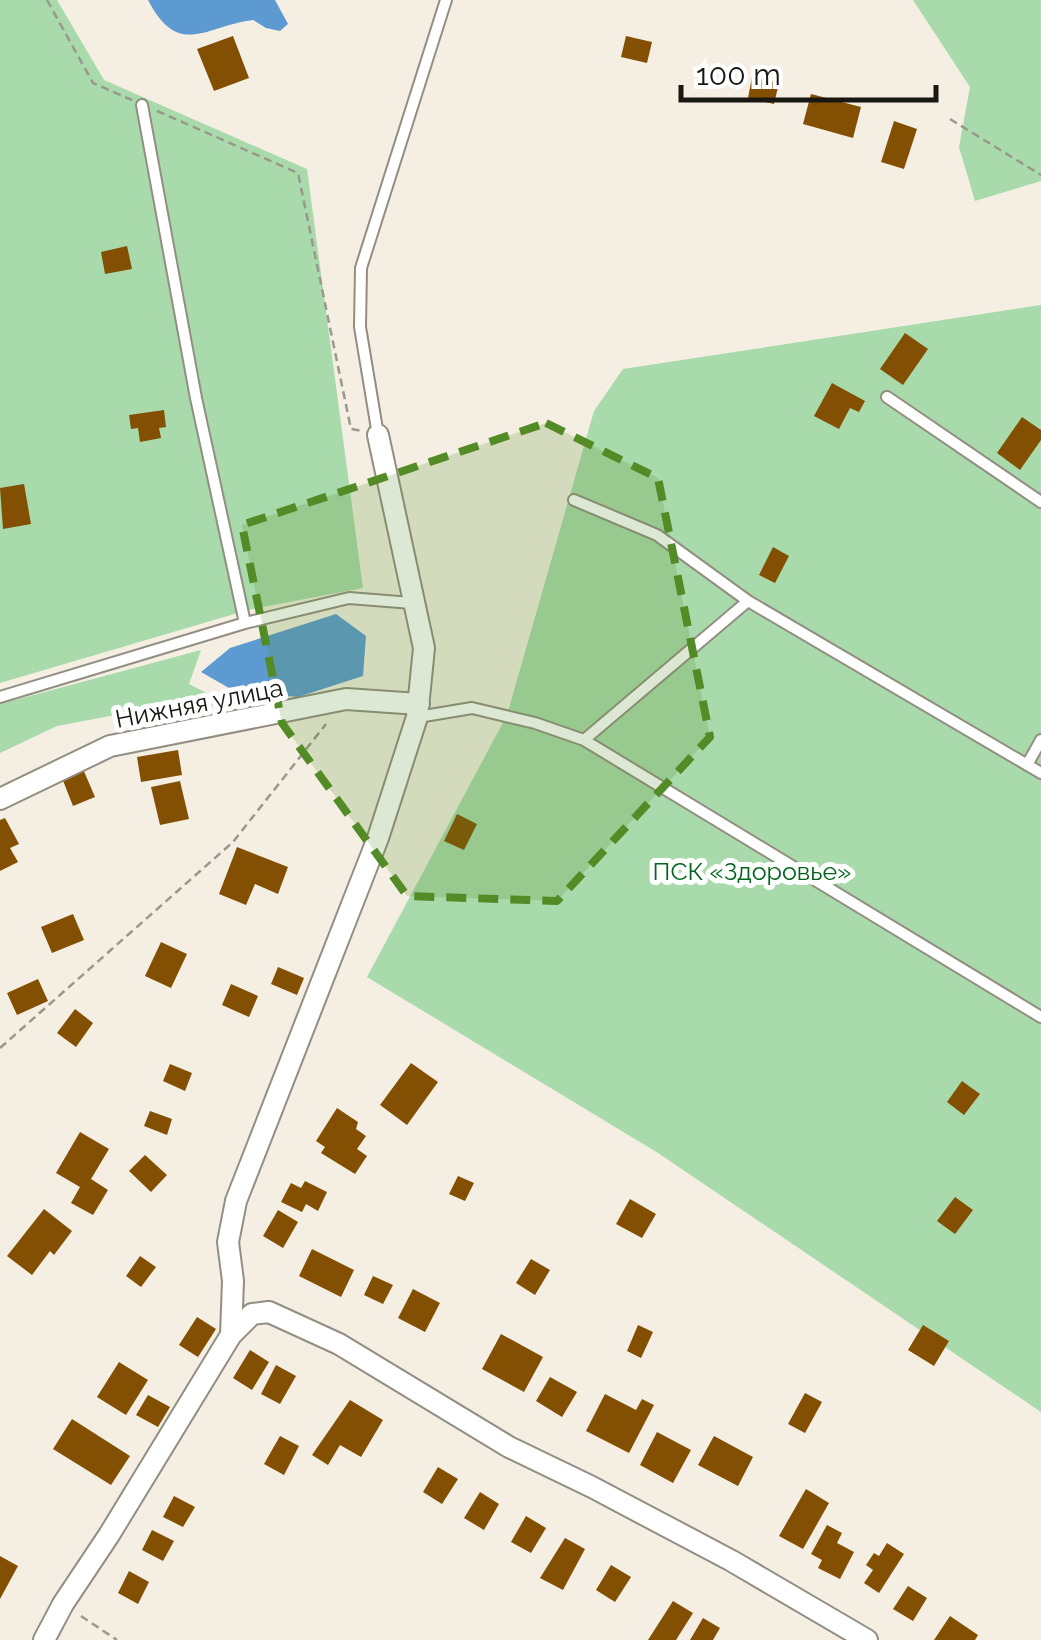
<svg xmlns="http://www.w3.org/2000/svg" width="1041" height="1640" font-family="Raleway,sans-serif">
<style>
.green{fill:#a9daab}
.water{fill:#5e9ad2}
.building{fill:#834f03}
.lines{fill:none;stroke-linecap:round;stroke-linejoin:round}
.service-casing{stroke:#938e82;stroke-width:14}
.minor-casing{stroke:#938e82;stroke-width:24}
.path{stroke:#9a978d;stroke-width:2.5;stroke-dasharray:8 5;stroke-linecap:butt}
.service{stroke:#fff;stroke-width:10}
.minor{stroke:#fff;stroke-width:20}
.marked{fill:#538b27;fill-opacity:0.2;stroke:#538b27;stroke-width:8;stroke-dasharray:20 12;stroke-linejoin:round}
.labels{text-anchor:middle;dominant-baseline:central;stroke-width:10;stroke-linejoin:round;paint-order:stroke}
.street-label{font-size:25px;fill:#181712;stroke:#fff}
.park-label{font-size:25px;fill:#03651d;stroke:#fff}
</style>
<rect width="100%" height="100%" fill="#f4efe2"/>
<!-- green -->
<path class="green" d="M0,0H57L104,80L307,169L363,588L248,610L0,683Z
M913,0H1041V181L975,201L959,147L970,87Z
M1041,305V1412L658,1153L367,977L507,715L594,411L623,369Z
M201,650L189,684L234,707L173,704L57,726L0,753V704Z"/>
<!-- water -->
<path class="water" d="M148,0H275L288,24L280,31L266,28L253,20C205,26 179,59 148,0Z
M336,614L366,636L363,676L298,697L236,692L201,672L230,648Z"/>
<!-- building -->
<path class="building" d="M233,36L249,78L214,91L197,49Z
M626,36L652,42L647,63L621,57Z
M752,77L779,83L774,104L748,98Z
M811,94L861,107L853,138L803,124Z
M894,121L917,129L904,169L881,162Z
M127,246L132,269L105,274L101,252Z
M905,333L928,349L903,385L880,369Z
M832,383L865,401L859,412L850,408L839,429L814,416Z
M164,410L166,427L159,428L161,438L140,442L138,428L131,429L129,415Z
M1022,417L1041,430V440L1020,470L997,453Z
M24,484L31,524L3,529L0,488Z
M773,547L789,556L775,583L759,575Z
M178,750L182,775L141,782L137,757Z
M83,769L95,797L73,806L62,778Z
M180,781L189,819L160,825L151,787Z
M457,814L477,824L464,850L444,841Z
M5,818L19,844L10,848L18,862L0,871V820Z
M237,847L288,867L278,894L255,884L246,905L219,894Z
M73,914L84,940L52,953L41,927Z
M161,942L187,954L171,988L145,976Z
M278,967L304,978L297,995L271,984Z
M38,979L48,1001L17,1015L7,993Z
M231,984L258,996L249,1017L222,1005Z
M75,1009L93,1023L76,1047L57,1033Z
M411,1063L438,1082L407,1125L380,1105Z
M170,1064L192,1073L185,1091L163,1081Z
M962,1081L980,1094L964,1115L947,1102Z
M337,1108L358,1122L356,1129L366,1136L357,1149L367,1156L355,1174L321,1153L325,1147L316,1141Z
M150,1111L172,1119L167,1135L144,1126Z
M80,1132L109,1149L91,1179L108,1190L93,1215L71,1203L80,1187L56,1173Z
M145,1155L167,1175L151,1192L129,1171Z
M458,1176L474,1183L465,1201L449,1194Z
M305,1181L327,1192L318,1211L306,1204L302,1212L281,1202L291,1183L301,1188Z
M955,1197L973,1210L955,1234L937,1221Z
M630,1199L656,1214L642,1238L616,1224Z
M44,1209L72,1231L54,1255L50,1251L32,1275L7,1256Z
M278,1210L298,1222L283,1248L263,1236Z
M312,1249L354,1270L341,1297L299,1276Z
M140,1256L156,1267L141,1287L126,1276Z
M531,1259L550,1270L535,1295L516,1283Z
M373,1276L393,1285L383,1304L364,1295Z
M413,1289L440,1303L425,1332L398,1318Z
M197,1317L216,1329L198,1357L179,1345Z
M638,1325L653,1332L641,1358L627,1351Z
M923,1325L949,1341L934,1366L908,1350Z
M501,1334L543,1357L524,1392L482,1369Z
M250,1350L269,1362L252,1390L233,1378Z
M119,1362L148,1380L126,1415L97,1397Z
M276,1365L296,1376L280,1404L261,1394Z
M550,1377L577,1392L562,1417L536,1401Z
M805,1393L822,1402L805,1433L788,1424Z
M605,1394L636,1410L642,1399L654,1405L629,1453L586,1431Z
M148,1395L170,1407L158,1427L136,1415Z
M350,1400L383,1420L361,1457L340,1445L328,1465L312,1455Z
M72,1419L130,1456L111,1485L53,1449Z
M657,1432L691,1450L673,1483L640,1465Z
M280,1436L299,1446L284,1475L264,1464Z
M714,1436L753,1457L738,1486L698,1465Z
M438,1467L458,1479L442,1504L423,1492Z
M806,1489L829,1503L803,1549L779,1536Z
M480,1492L499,1504L484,1530L464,1518Z
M174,1496L195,1507L183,1527L163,1517Z
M526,1516L546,1528L531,1553L511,1542Z
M827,1525L842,1533L837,1543L854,1552L840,1579L818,1568L822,1560L811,1554Z
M152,1530L174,1541L163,1561L142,1550Z
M565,1538L585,1549L563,1590L540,1578Z
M887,1543L904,1554L879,1593L864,1583L873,1570L866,1565L874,1553L879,1556Z
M0,1556L18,1566L0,1599Z
M611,1565L631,1577L615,1602L596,1590Z
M129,1571L149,1582L138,1604L118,1593Z
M908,1586L927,1598L913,1621L893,1609Z
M673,1601L693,1613L676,1640H648Z
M950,1616L978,1635L975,1640H934Z
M703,1618L720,1628L713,1640H690Z"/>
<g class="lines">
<!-- service casing -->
<g class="service-casing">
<path id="service" d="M142,105L196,398L245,623
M887,397L1041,502
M378,435L360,327L361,268L446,0
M574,500L657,535L748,601
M0,697L245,623L349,598L412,603
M418,717L472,708L535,723L584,740L1041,1017
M584,740L748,601L1041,773
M1027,765L1041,740"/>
</g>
<!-- minor casing -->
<g class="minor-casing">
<path id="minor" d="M0,799L110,746L346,699L419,704
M231,1335L252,1314L269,1312L339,1344L509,1447L592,1487L732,1561L867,1640
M44,1640L63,1604L109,1535L231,1335L233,1281L228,1242L236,1201L378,838L417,717L424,648L378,435"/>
</g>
<!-- path -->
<path class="path" d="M47,0L93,83L132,100
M157,111L298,173L351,429L362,431
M950,119L1041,175
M0,1048L233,842L326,724
M81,1616L117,1640"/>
<!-- service -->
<use href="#service" class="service"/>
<!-- minor -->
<use href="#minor" class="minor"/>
</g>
<!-- marked area -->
<path class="marked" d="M546,423L658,478L710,737L557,901L407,896L282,723L242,525Z"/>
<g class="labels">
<!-- street labels -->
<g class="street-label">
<text transform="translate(199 703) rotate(-11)">Нижняя улица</text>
</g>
<!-- park labels -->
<g class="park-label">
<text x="752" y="871">ПСК «Здоровье»</text>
</g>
</g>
<!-- scale -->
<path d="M681 85v15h255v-15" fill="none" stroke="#181712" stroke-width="5"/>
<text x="696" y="85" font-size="30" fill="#181712" stroke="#ffffff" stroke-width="8" paint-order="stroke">100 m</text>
</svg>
